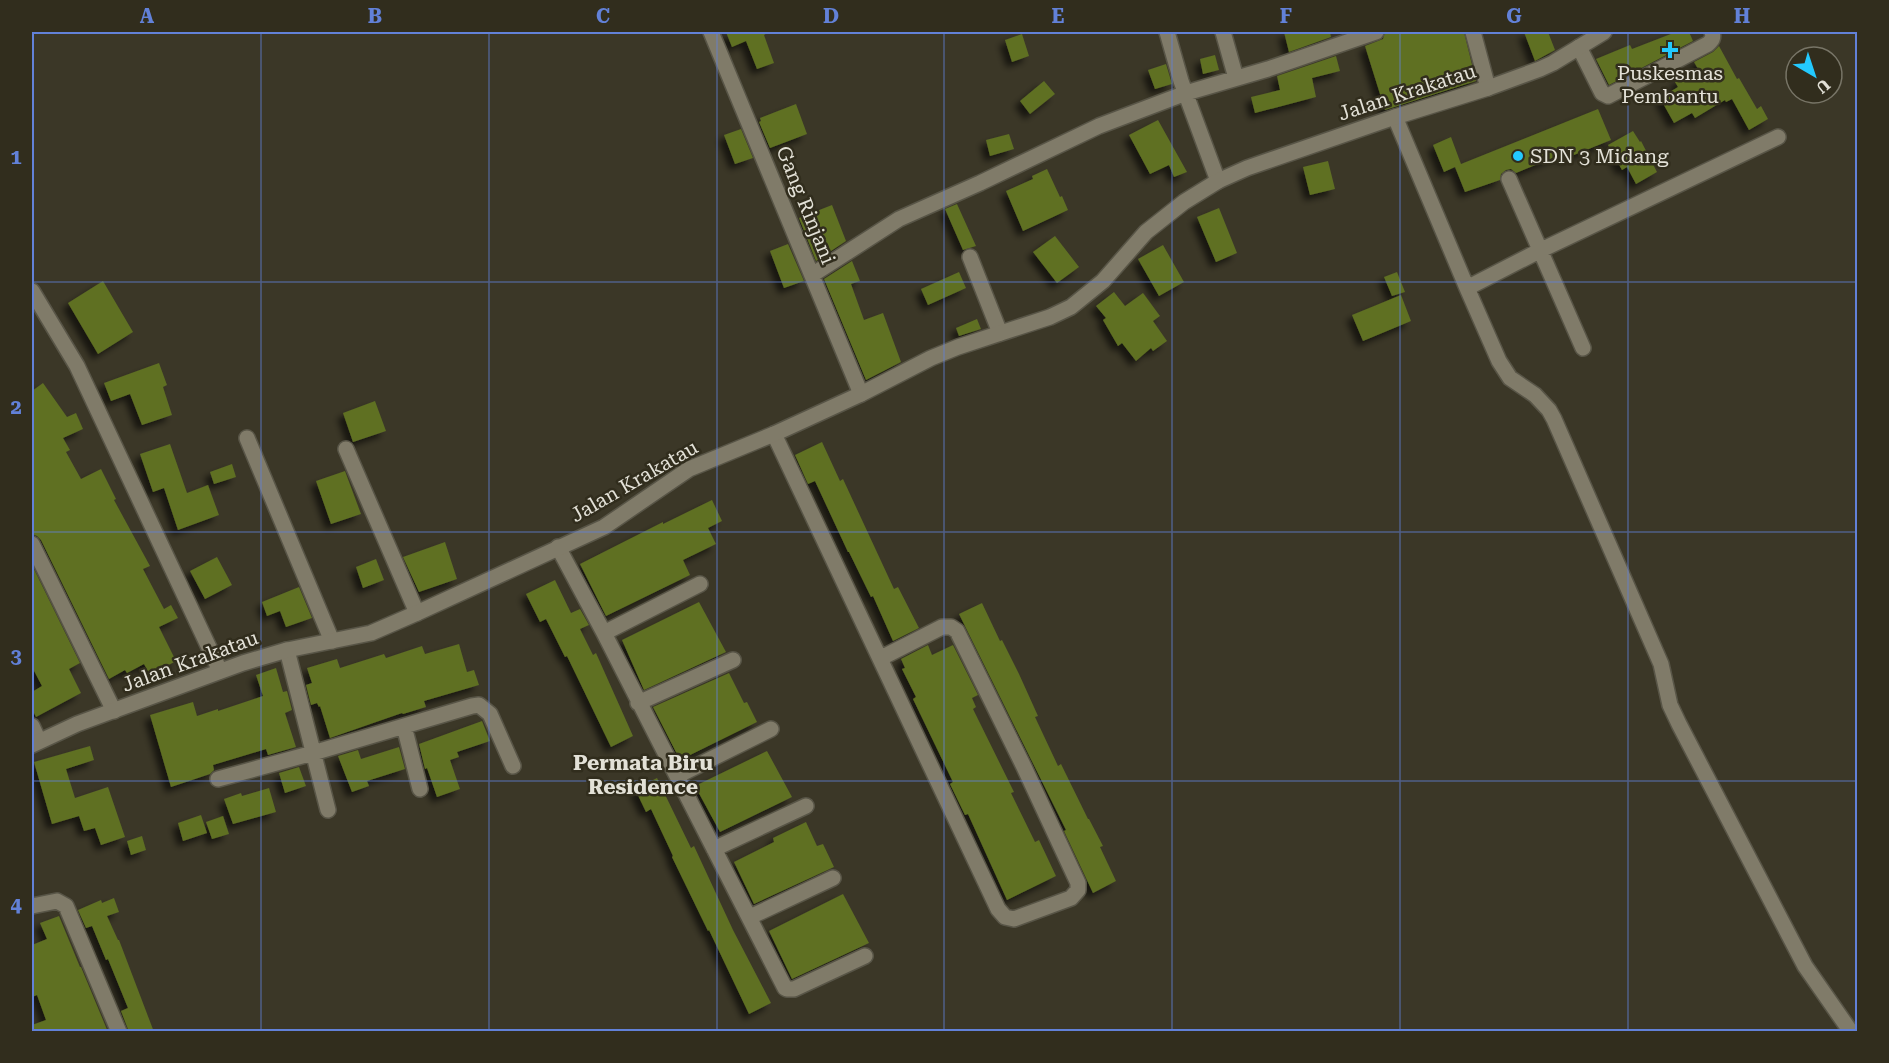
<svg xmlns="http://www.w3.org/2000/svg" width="1889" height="1063" font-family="'Roboto Serif',serif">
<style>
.building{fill:#5e6f23;filter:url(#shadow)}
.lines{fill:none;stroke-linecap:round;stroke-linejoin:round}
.minor-casing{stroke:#585547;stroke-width:18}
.tertiary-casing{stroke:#585547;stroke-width:18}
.minor{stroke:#807b69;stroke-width:15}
.tertiary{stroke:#807b69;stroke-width:15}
.grid{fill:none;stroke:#6281d8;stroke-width:1.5;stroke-opacity:0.55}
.poi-dot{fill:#23c9fe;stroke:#312d1d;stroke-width:2}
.labels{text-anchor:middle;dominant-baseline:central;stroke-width:5;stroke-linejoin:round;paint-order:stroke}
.poi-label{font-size:20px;fill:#e3e1d7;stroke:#312d1d}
.street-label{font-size:20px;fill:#e3e1d7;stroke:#312d1d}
.neighbourhood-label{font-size:21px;font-weight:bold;fill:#e3e1d7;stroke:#312d1d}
.neatline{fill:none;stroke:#6281d8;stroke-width:2}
.grid-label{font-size:20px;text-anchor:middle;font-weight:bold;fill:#6281d8}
</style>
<defs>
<filter id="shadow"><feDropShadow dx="-5.5" dy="5.5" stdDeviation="3" flood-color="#0009"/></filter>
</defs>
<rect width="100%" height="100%" fill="#3b3727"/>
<!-- building -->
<path class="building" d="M726,32H769L764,35L774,63L757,69L746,41L732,47Z
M1284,32H1330L1331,37L1289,52Z
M1385,32H1464L1476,81L1385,110L1365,46L1383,39Z
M1524,32H1548L1555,50L1535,61Z
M1676,32H1689L1693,41L1609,85L1596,59L1630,45L1632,49Z
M1022,34L1029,56L1012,62L1005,40Z
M1719,46L1737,79L1739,78L1757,109L1761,106L1768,119L1749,130L1732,99L1726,102L1725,100L1695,118L1692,113L1674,123L1660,98L1678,87L1675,82L1698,69L1694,62L1713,52Z
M1215,55L1219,70L1203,74L1200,59Z
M1336,56L1340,71L1312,78L1316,97L1255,113L1251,97L1280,90L1277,76Z
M1166,64L1172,84L1155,89L1148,70Z
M1044,81L1055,94L1030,114L1020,101Z
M796,104L807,134L770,148L759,122L761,121L760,118Z
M1598,109L1611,140L1564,159L1562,154L1516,173L1511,169L1506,170L1501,174L1500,180L1465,192L1455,167L1444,172L1433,145L1451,137L1461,164Z
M1158,120L1187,172L1174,177L1169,165L1150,174L1129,135Z
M741,129L753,158L735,164L724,135Z
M1633,131L1640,142L1641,141L1657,172L1636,184L1627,167L1622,170L1608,145Z
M1009,134L1014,149L990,156L986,140Z
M1328,161L1335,189L1310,195L1303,167Z
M1047,169L1060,197L1062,196L1068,210L1023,231L1006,191L1033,179L1032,176Z
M957,204L976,246L963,250L945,209Z
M832,205L846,241L816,261L799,218Z
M1219,208L1237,253L1216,262L1197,217Z
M1055,236L1079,267L1057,283L1033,252Z
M788,244L804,281L784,288L770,251Z
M1163,245L1184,282L1159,296L1138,259Z
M852,261L860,281L851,284L864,320L883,313L901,362L866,380L824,279Z
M959,272L966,288L928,305L921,289Z
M1397,272L1405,292L1392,296L1384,277Z
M103,281L133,332L98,354L68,303Z
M1114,292L1125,306L1143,293L1160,316L1153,321L1167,341L1153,351L1151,348L1136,361L1122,343L1118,346L1103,320L1106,318L1096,306Z
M1401,295L1411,321L1363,341L1352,315Z
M977,319L981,329L959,336L956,328Z
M159,363L167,385L163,387L172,415L142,425L130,394L111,401L104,383Z
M43,383L67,417L76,413L83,429L63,438L70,450L66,452L81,479L101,469L116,499L114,500L150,566L143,569L164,609L171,605L178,618L159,627L176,661L150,675L144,664L127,673L125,670L109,679L41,540L37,536L32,534V391Z
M375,401L386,431L353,442L343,413Z
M822,442L840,481L843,479L894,589L898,587L919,628L893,641L873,596L871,597L849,552H848L815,481L808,484L795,455Z
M170,444L187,493L208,485L219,515L178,530L164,488L153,492L140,454Z
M232,464L236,477L214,484L210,472Z
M345,471L361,514L331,524L316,481Z
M712,500L722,521L708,528L716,544L683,560L690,575L606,616L580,564L663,522V524Z
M445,542L457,579L419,592L403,557Z
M217,557L232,585L205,599L190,571Z
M376,559L384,580L363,588L356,567Z
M32,565L80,663L69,669L81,693L36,717L32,709V692L42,686L32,667Z
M555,580L571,613L580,609L589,625L580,629L593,655L596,653L633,736L611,747L567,656L565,657L546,619L540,622L526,594Z
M299,587L312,618L286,627L280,611L267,616L262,602Z
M699,602L726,652L644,690L622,640Z
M982,603L1000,641L1002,640L1019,674L1038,716L1035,717L1058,766L1061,764L1088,819H1089L1103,846L1100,847L1116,881L1093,893L1064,831L1066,830L959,614Z
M459,644L467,672L474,670L479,685L424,701L426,707L403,714L402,713L330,738L320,706L319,707L317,703L311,705L306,685L312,683L307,668L337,659L340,668L384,654L386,658L422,646L425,654Z
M928,645L932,655L953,645L978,695L972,698L976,707L973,709L1014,792L1011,793L1035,842L1039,840L1056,876L1007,900L968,814L965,815L950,784L953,782L913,699L916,697L902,669L905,668L901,659Z
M276,668L283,692L287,691L292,710L285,713L296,747L268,755L266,749L213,765L214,770L210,774L171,787L150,715L193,702L197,716L218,709V711L263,696L256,675Z
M729,673L744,703L747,702L757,722L680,760L653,707Z
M482,721L490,741L457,752L459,757L450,760L460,789L437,797L427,768L425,769L419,744Z
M90,746L94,760L66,769L75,798L108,787L125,837L101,845L95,828L84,831L79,816L52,824L34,762Z
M399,747L405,769L367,781L369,786L352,792L338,756L358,750L361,759Z
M767,751L792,797L720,832L695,786Z
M299,767L306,786L285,793L279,773Z
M657,778L691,848L694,846L733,930L771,1003L749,1014L709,930L708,931L672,857L673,856L651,809L646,812L635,789Z
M269,788L276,812L233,824L224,799L241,793L242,796Z
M201,815L207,833L183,841L178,823Z
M223,816L229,834L212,839L206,822Z
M806,822L817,846L823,844L834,867L754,904L734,862L774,842L773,838Z
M142,836L146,850L131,855L127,841Z
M843,894L869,943L792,979L769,931Z
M114,898L119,912L107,916L118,940H119L154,1032H129L121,1011L128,1008L108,959L106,960L92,926L86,928L78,910L101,900L102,903Z
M59,916L80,967H81L108,1032H32V1025L46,1020L37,995L32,997V945L47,939L40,923Z"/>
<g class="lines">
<!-- minor casing -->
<g class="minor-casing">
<path id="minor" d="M711,32L861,394
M1167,32L1181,81L1218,181
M1223,32L1236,78
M1473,32L1488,88
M1579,47L1602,93L1608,96L1708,44C1712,40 1714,38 1712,32
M1395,117L1467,288L1499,361L1510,378L1535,395L1549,410L1554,419L1661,664L1670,705L1679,724L1805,966L1851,1032
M1509,179L1583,348
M970,257L1000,333
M812,275L899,219L980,183L1099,126L1186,93L1268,69L1376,32
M1467,288L1539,251L1778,137
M32,291L77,366L220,671
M774,434L998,909L1005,917L1014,919L1071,898L1078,890V883L1024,767L957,631L951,627H942L881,658
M247,438L332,641
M346,449L417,613
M32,544L114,711
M558,547L604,633L785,988L787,989H794L865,956
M604,633L700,584
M287,650L328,810
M638,703L733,660
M32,726L39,741
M404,726L420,789
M677,776L771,729
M218,779L313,753L472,706L479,705L490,714L513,766
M714,849L806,806
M32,906L57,901L66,906L119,1032
M750,917L833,878"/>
</g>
<!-- tertiary casing -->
<g class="tertiary-casing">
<path id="tertiary" d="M32,745L77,724L243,663L287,650L371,633L417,613L604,527L689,469L774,434L861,394L931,358L958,347L1050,317L1071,307L1103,281L1146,232L1184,202L1218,181L1247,168L1395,117L1488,88L1540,69L1553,63L1604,32"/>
</g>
<!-- minor -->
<use href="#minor" class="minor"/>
<!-- tertiary -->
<use href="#tertiary" class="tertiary"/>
</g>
<!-- grid -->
<path class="grid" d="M261,32V1032M489,32V1032M717,32V1032M944,32V1032M1172,32V1032M1400,32V1032M1628,32V1032M32,282H1858M32,532H1858M32,781H1858"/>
<!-- markers -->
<g class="poi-dot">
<path d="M1667 41h6v6h6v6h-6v6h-6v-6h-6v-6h6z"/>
<circle cx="1518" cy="156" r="6"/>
</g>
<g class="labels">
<!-- poi labels -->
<g class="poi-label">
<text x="1670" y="73">Puskesmas<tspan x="1670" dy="23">Pembantu</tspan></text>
<text x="1530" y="156" text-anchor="start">SDN 3 Midang</text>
</g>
<!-- street labels -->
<g class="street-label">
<text transform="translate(1407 92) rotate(-18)">Jalan Krakatau</text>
<text transform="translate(806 205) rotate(68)">Gang Rinjani</text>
<text transform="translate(634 481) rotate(-30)">Jalan Krakatau</text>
<text transform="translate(190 661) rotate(-20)">Jalan Krakatau</text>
</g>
<!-- neighbourhood labels -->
<g class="neighbourhood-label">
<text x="643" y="763">Permata Biru<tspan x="643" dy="24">Residence</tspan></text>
</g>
</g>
<!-- border -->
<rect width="1889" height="1063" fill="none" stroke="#312d1d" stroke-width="66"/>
<!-- north arrow -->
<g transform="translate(1814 75) rotate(141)"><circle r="28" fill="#312d1d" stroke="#787567" stroke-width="1.5"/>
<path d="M0-4.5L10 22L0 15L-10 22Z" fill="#23c9fe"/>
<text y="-9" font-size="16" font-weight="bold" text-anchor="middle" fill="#e3e1d7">U</text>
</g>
<rect x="33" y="33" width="1823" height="997" class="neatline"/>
<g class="grid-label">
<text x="147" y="23">A</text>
<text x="375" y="23">B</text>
<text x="603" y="23">C</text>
<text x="831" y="23">D</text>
<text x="1058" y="23">E</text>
<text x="1286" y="23">F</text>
<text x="1514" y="23">G</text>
<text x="1742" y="23">H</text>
<text x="16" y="164">1</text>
<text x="16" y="414">2</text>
<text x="16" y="663">3</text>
<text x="16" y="912">4</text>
</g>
</svg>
